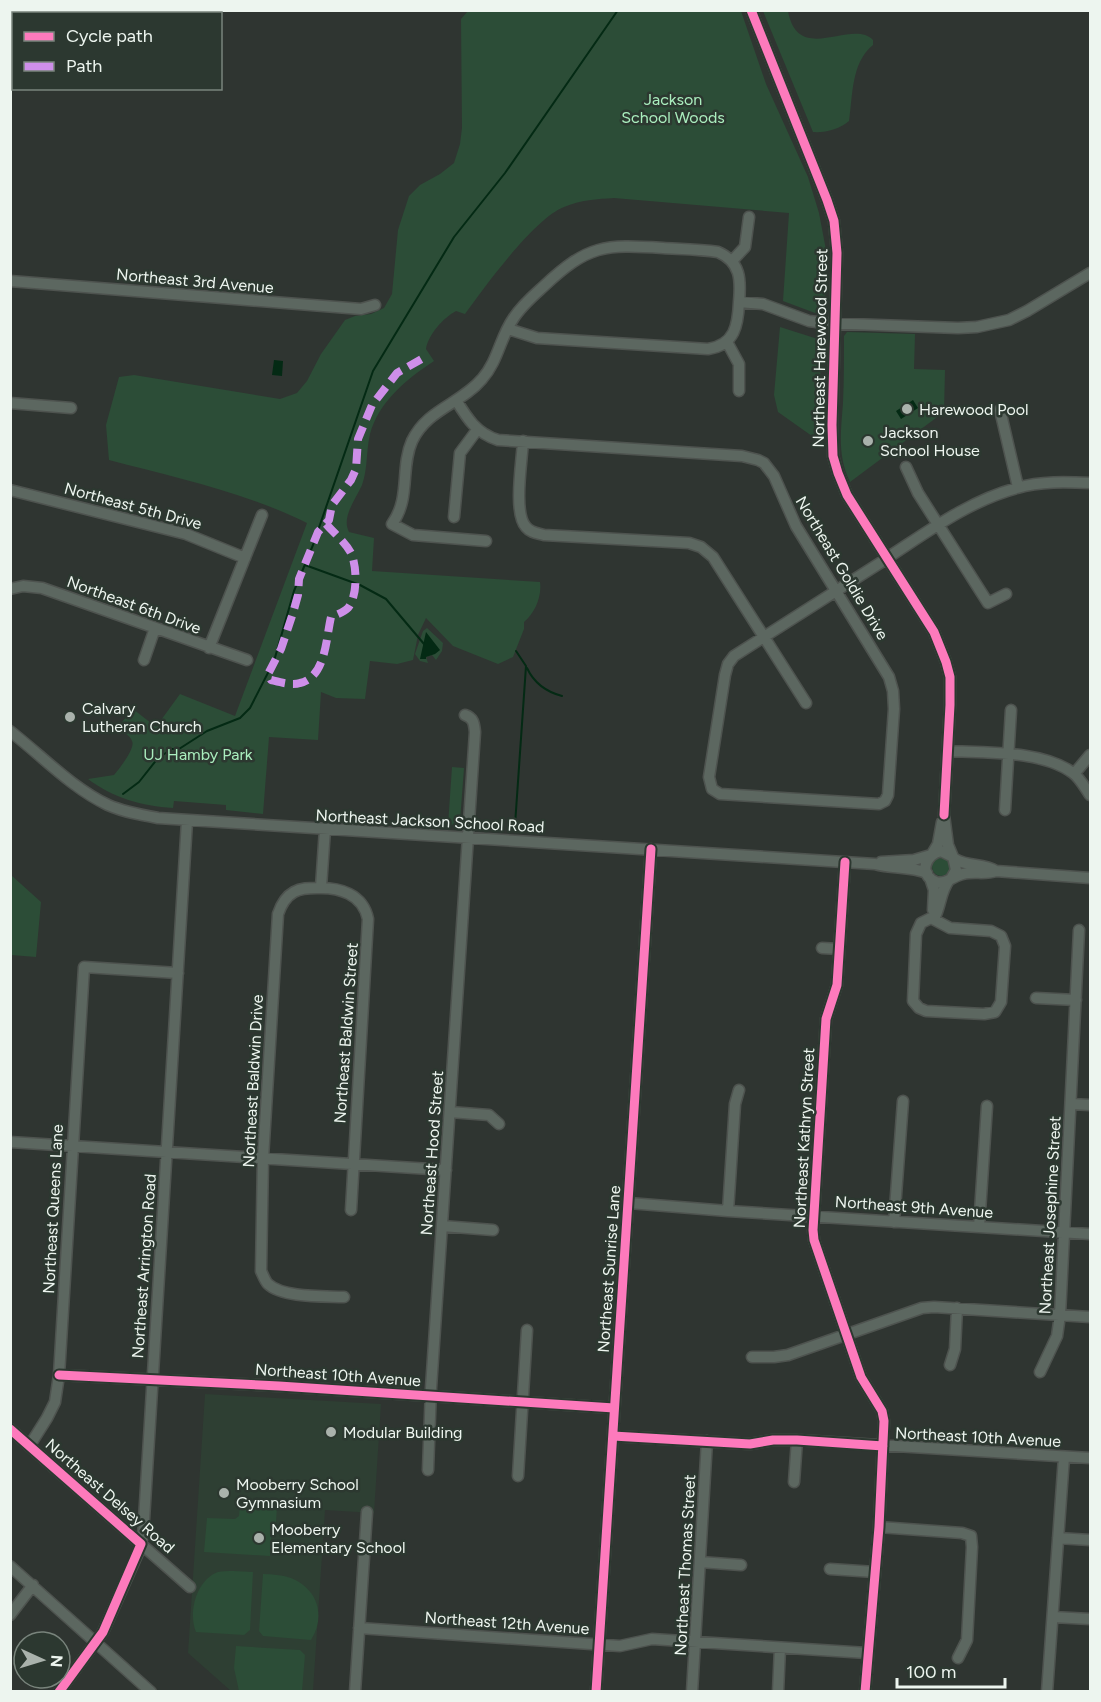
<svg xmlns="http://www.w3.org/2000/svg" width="1101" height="1702" font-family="Figtree,sans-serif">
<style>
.built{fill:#2e3f33}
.green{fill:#2c4d37}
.water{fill:#042a14}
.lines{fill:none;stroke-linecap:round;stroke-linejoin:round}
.stream{stroke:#042a14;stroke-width:2}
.minor-casing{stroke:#4e534f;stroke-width:13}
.minor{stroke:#5c6760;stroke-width:10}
.quiet{stroke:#ce8fe9;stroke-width:8;stroke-dasharray:15 8;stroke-linecap:butt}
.cycleway-casing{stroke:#2c3830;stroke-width:13}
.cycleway{stroke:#fd7abc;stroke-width:9}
.poi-dot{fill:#aab2ac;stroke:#2c3830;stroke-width:2}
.labels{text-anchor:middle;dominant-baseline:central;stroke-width:5;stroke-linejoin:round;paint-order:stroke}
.park-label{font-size:16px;fill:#aaeebe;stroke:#2c3830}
.street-label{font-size:16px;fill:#edf5ef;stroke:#2c3830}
.poi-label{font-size:16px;fill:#edf5ef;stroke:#2c3830;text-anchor:start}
</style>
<rect width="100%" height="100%" fill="#2f3531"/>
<!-- built -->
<path class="built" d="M205,1394L381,1404L374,1513L325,1510L313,1691H231L188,1653Z"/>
<!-- green -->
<path class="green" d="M468,11H741L766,84L808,177L819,213L826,250L825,304L822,311L815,313L783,301L789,213L614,198C598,199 580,200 564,207C535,218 485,286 465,314L456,311C443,318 428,335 426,349L434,361C407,379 379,401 370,434C366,451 368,468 362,485C356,499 341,517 349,532L374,538L372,571L540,582C542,596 535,613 524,622V629L513,657L498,664L453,646L426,618L418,635L413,660L397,664L370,661L365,699L336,698L321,692L318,740L269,737L263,814L226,810V805L174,801L173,808C142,806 113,798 88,779L114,775C119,769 136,748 132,741C130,735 121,731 117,728L133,709L156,727L180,694L235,716L307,523C247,493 174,477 109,460L106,425L119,377L134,375L280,399L297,393L307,381L321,354L345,320L355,316L371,314L384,308L392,294L398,230L409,196L420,185L440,174L454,163L460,144L462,128L461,19Z
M763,11H788C798,66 852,18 873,40V45C851,63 853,95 849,121C840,129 825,133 813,132Z
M780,327L821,340L819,441L778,412L774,395Z
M847,332L915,334L914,369L945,370L944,412L850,482C837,455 841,431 843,403C844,380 844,358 844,336Z
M427,628L443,643L442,651L436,660L432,655L426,657L428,663L420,661L415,654L423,631Z
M452,767L464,768L460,821L456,825H448Z
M932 867a9 9 0 1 1 18 0a9 9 0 1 1-18 0Z
M11,875L41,902L36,957L11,955Z
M260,1505L277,1506L276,1523H272L270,1556L204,1552L207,1518L235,1519L239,1516L240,1506L259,1507Z
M233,1571L253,1572L250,1630L244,1635L196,1632C188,1613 196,1580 218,1572C222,1571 228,1571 233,1571Z
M263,1574C272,1574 282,1575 291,1578C318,1589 326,1616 311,1640L263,1636L259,1631Z
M236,1646L300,1650L305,1655L302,1691H239L234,1668Z"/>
<!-- water -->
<path class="water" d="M274,360L283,361L282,376L272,375Z
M913,400L918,408L901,419L896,411Z
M426,632L440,650L435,654L426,657V659H420Z"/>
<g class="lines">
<!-- stream -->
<path class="stream" d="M305,565L360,585L386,599L424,644
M527,668C534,683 547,692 562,696
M123,794L139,782L158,758L172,749H179L207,731L240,718L250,708L274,661L294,591L313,545L373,371L454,237L505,173L618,10
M515,825L526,666L516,651"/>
<!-- minor casing -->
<g class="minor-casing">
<path id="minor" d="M751,10L827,200L834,221L837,253L832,425L833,456L838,473L847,495L934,632L946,662L950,677V705L944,815L948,845L953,857
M86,14V10
M10,75L14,76
M732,261L745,247L749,217
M10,281L361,309L375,305
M508,329L537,338L708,349C735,345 738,325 739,302
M727,342L739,364V391
M456,400C467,418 476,433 498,440L742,456L758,460L764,463L774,476L796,526L889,677L893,691L894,709L888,795L885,801L879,804L720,794L712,789L709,777L725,675L728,664L734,656L880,563L884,560C926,533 968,501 1017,488C1040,481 1067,482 1090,483
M10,403L71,408
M1000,410L1018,487
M523,441C522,461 513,513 526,527C531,533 537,533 544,535L689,543L701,547L713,557L806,703
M906,467L918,493L988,603L1006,594
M10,490L186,534L245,558
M454,517L460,453L477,430
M486,541L413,535L392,524C411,498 400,468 412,441C427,409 461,404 482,379C498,361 500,338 513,319C521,306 533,296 544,286C588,245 604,244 663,248C681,249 700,249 718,252C741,262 741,280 739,302L763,304L809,321L824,323L958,328L977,327L1009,320L1027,311L1090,273
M10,589L23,586L42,588L247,660
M209,648L262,515
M144,660L155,628
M10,731C42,756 72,788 108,805C124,812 141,815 158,818L875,864C892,869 910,866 927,873
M948,751C985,753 1042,750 1073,773C1080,778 1085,788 1090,795
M1074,774L1090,755
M1005,810L1011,710
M932,854L938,844L942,822
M955,859C968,867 983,863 996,871
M845,862L837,985L826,1019L813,1230L814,1240L861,1377L882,1411L884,1421L879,1527L865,1692
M881,862L914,860L931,855
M930,878L934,890L933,910
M951,879L956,870L953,857L941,851C925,854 918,875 936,882C946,885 953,876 963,874C974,871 985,875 996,871L1090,878
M321,887L325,829
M931,918L950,928L991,931L1001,936L1005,946L1001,1002L995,1012L984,1014L926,1011L919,1008L913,1001L916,934L921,923Z
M934,919C941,906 940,892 949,880
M822,948L839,949
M1036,998L1076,1000
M1071,1104L1090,1105
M450,1112L489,1115L499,1124
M10,1142L446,1170
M629,1203L728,1211L1090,1234
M728,1211L735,1104L739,1090
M894,1222L903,1101
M442,1226L493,1230
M979,1227L987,1106
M344,1297C324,1296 283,1298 268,1284C265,1281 263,1275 261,1271L263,1158L278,914C281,905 285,897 294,892C301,888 309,888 317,888C339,887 363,894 368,919L351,1210
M752,1357H774L788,1355L922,1308L934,1307L1090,1317
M950,1365L955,1349L957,1308
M1040,1372L1057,1336L1060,1315L1079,930
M59,1375L279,1386L614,1408
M10,1429L190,1587
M613,1436L750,1444L773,1440H797L1090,1458
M30,1445L47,1418L55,1402L59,1375L84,967L178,973
M428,1470L431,1388L475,732C474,724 474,718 465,715
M518,1476L527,1330
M794,1482L797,1440
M879,1527L962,1533L971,1536L972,1547L967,1640L958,1658
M1058,1538L1090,1540
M700,1562L741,1565
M10,1566L151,1692
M830,1569L875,1572
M10,1615L33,1585
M1053,1617L1090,1619
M359,1628L620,1646L652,1639L867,1653
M59,1692L103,1632L138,1553L143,1536L187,821
M355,1692L367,1512
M596,1692L651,849
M692,1692L707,1441
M778,1692L780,1648
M1047,1692L1064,1457"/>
</g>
<!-- minor -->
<use href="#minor" class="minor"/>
<!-- quiet -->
<path class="quiet" d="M326,524C334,533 345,542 351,553C357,566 358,596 348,608C344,612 336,615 331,617C326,638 326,677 300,683C292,686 279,682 271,680L268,674L281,649L293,613L298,595L299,579L318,532L329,520L332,505L351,480L356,469L358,439L372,405L397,373L425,357"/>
<!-- cycleway casing -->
<g class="cycleway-casing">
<path id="cycleway" d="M751,10L827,200L834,221L837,253L832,425L833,456L838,473L847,495L934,632L946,662L950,677V705L944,815
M845,862L837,985L826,1019L813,1230L814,1240L861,1377L882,1411L884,1421L879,1527L865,1692
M59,1375L279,1386L614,1408
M10,1429L141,1544L103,1632L59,1692
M613,1436L750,1444L773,1440H797L883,1446
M596,1692L651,849"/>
</g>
<!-- cycleway -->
<use href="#cycleway" class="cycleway"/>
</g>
<!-- markers -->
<g class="poi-dot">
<circle cx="907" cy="409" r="6"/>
<circle cx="868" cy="441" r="6"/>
<circle cx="70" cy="717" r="6"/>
<circle cx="331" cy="1432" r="6"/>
<circle cx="224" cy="1493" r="6"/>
<circle cx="259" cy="1538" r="6"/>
</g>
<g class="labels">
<!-- park labels -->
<g class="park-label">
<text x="673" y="99">Jackson<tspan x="673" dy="18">School Woods</tspan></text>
<text x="198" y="754">UJ Hamby Park</text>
</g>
<!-- street labels -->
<g class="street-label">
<text transform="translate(195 281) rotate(5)">Northeast 3rd Avenue</text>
<text transform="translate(820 348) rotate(-89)">Northeast Harewood Street</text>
<text transform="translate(133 506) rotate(15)">Northeast 5th Drive</text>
<text transform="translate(842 568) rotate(59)">Northeast Goldie Drive</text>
<text transform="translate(134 605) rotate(20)">Northeast 6th Drive</text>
<text transform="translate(430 821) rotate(3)">Northeast Jackson School Road</text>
<text transform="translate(346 1033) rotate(-86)">Northeast Baldwin Street</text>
<text transform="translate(253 1081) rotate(-87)">Northeast Baldwin Drive</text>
<text transform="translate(804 1138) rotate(-87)">Northeast Kathryn Street</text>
<text transform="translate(432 1153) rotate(-86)">Northeast Hood Street</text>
<text transform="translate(914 1207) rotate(4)">Northeast 9th Avenue</text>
<text transform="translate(53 1209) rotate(-87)">Northeast Queens Lane</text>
<text transform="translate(1050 1215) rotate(-87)">Northeast Josephine Street</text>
<text transform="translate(144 1266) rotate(-86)">Northeast Arrington Road</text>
<text transform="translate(609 1269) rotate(-86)">Northeast Sunrise Lane</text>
<text transform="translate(338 1375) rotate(4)">Northeast 10th Avenue</text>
<text transform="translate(978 1437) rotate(3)">Northeast 10th Avenue</text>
<text transform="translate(110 1496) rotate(41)">Northeast Delsey Road</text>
<text transform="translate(685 1565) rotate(-87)">Northeast Thomas Street</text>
<text transform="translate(507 1623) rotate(4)">Northeast 12th Avenue</text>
</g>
<!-- poi labels -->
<g class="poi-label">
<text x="919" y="409">Harewood Pool</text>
<text x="880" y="432">Jackson<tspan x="880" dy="18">School House</tspan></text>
<text x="82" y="708">Calvary<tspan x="82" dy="18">Lutheran Church</tspan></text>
<text x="343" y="1432">Modular Building</text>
<text x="236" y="1484">Mooberry School<tspan x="236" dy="18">Gymnasium</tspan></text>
<text x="271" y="1529">Mooberry<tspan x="271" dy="18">Elementary School</tspan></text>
</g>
</g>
<!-- border -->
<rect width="1101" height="1702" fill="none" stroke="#edf5ef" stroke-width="24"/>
<!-- legend -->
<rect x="12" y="12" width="210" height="78" fill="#2c3830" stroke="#79847c" stroke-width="1.5"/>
<rect x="24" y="32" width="30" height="9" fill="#fd7abc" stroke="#79847c" stroke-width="1.5"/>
<text x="66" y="42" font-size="18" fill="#edf5ef">Cycle path</text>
<rect x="24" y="62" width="30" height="9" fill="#ce8fe9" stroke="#79847c" stroke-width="1.5"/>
<text x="66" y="72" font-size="18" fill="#edf5ef">Path</text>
<!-- north arrow -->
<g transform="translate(42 1660) rotate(94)"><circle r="28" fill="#2c3830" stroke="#79847c" stroke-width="1.5"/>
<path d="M0-4.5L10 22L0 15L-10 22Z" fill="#aab2ac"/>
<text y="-9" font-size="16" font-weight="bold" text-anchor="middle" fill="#edf5ef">N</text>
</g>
<!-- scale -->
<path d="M897 1678v9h108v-9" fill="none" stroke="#edf5ef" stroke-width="3"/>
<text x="906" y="1678" font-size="18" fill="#edf5ef" stroke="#2c3830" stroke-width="4.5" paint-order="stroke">100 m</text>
</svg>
